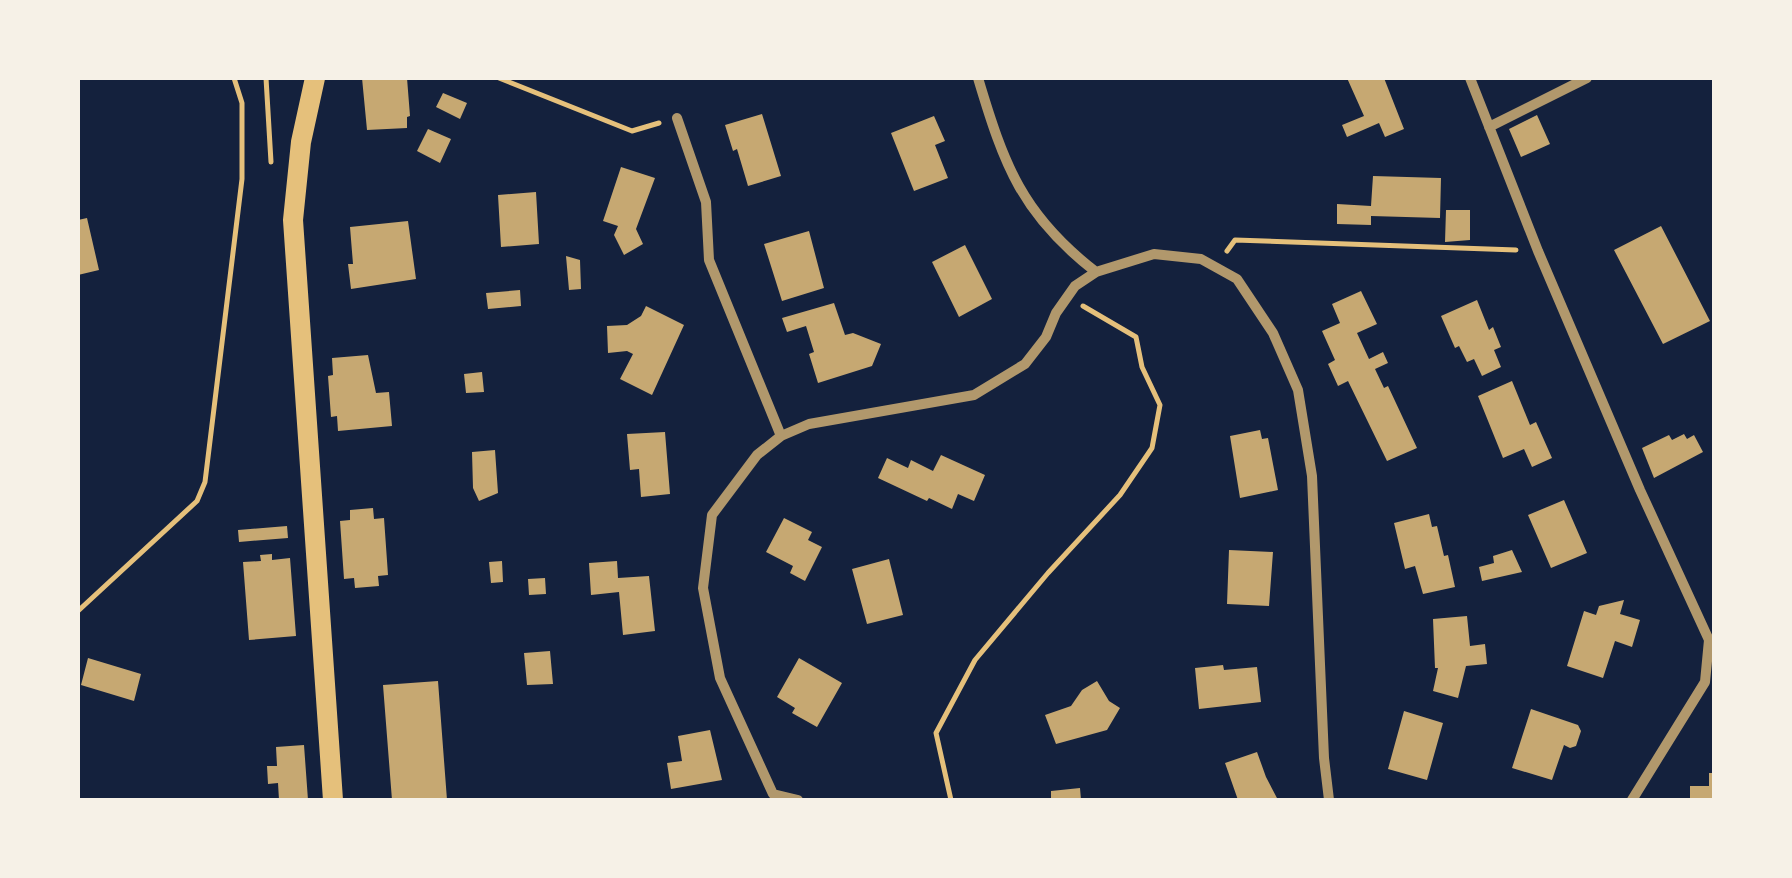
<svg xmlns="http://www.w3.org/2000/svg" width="1792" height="878" font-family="Barlow,sans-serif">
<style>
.building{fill:#c6a872}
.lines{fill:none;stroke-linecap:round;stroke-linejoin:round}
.path{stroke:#e5c07b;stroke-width:5}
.minor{stroke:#b1986c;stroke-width:10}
.secondary{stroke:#e5c07b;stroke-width:20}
</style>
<rect width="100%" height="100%" fill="#14213d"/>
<!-- building -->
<path class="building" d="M362,78H407L410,116L407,117V128L367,130Z
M1347,78H1384L1404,129L1385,137L1379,123L1347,137L1342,125L1364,116Z
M443,93L467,103L460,119L436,107Z
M762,114L781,176L748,186L737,149L733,151L725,125Z
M1537,115L1550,144L1521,157L1509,129Z
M934,116L945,141L935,145L948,178L914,191L891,133Z
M428,129L451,139L440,163L417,151Z
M621,167L655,178L636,229L643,244L624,255L614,235L618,226L603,221Z
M1373,176L1441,178L1440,218L1371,216V225L1337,224V204L1371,206Z
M536,192L539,244L501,247L498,195Z
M1446,210H1470V240L1445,242Z
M87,218L99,270L78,275V220Z
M408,221L416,279L351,289L348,264H353L350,227Z
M1661,226L1710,321L1663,344L1614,250Z
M809,231L824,288L782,301L764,244Z
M965,245L992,299L959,317L932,262Z
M566,256L580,260L581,289L569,290Z
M520,290L521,306L488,309L486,293Z
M1361,291L1377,324L1357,333L1369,359L1383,352L1388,363L1375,369L1384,388L1388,386L1417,448L1387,461L1348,381L1338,386L1328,364L1335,360L1322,331L1340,323L1332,304Z
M1477,300L1489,330L1493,327L1501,347L1494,350L1501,367L1482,376L1474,359L1467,362L1459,346L1455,348L1441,316Z
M834,303L845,335L853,333L881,344L872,366L818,383L809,354L814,352L806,326L787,332L782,318Z
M646,306L684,325L652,395L620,379L633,354L627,351L608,353L607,326L627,325L641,316Z
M368,355L376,393L389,392L392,426L338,431L337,416L331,417L328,376L333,375L332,358Z
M482,372L484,392L466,393L464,374Z
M1512,381L1530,425L1536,422L1552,458L1532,467L1524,449L1503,458L1478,396Z
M1260,430L1262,439L1268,438L1278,490L1240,498L1230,436Z
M665,432L670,494L641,497L639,469L630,470L627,434Z
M1684,434L1687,439L1694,435L1703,452L1654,478L1642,448L1669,435L1672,440Z
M495,450L498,493L479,501L473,488L472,452Z
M941,455L985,475L974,501L958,494L952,509L929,498L927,501L878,478L887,458L908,468L911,460L933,471Z
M1564,500L1587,553L1551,568L1528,515Z
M373,508L374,519L384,518L388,575L378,576L379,586L355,588L354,578L344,579L340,521L350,520V510Z
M1429,514L1432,527L1437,526L1444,556L1448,555L1455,587L1423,594L1415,566L1405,569L1394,523Z
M784,518L812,532L808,540L822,547L805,581L790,573L793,566L766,552Z
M287,526L288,538L239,542L238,530Z
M1229,550L1273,552L1269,606L1227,604Z
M1512,550L1522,572L1482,581L1479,567L1494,563L1493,556Z
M272,554V560L290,558L296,636L249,640L243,562L261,561L260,555Z
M889,559L903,615L867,624L852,569Z
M502,561L503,582L491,583L489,562Z
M617,561L618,578L649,576L655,631L623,635L619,592L591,595L589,563Z
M545,578L546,594L529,595L528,579Z
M1624,600L1620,614L1640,620L1632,647L1615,641L1603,678L1567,666L1584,611L1596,615L1599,606Z
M1467,616L1470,646L1485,644L1487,664L1466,666L1458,698L1433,691L1438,668H1435L1433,619Z
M550,651L553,684L527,685L524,653Z
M88,658L141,674L134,701L81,685Z
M799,658L842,683L817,727L792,713L795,708L777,697Z
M1223,665L1224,670L1257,667L1261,702L1199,709L1195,668Z
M438,681L447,800H392L383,685Z
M1097,681L1109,701L1120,708L1107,730L1056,744L1045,715L1071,706L1082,690Z
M1531,709L1578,725L1581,731L1576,746L1570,748L1564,745L1552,780L1512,768Z
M1404,711L1443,723L1427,780L1388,769Z
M710,730L722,780L671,789L667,763L682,761L678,736Z
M304,745L308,800H279L278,783L268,784L267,766H277L276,747Z
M1257,752L1266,777L1278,800H1238L1225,763Z
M1709,773H1714V800H1690V786H1709Z
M1080,788L1081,800H1051V791Z"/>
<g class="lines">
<!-- path -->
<path class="path" d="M266,78L271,162
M499,78L632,131L659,123
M1227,251L1235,240L1516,250
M78,611L197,501L205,482L242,179V103L234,78
M951,800L936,733L975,660L1048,573L1120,495L1152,448L1160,405L1142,367L1136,337L1083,306"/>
<!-- minor -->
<path class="minor" d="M978,78C1004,165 1022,215 1096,272
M1470,78L1538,251L1640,490L1709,640L1705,682L1632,800
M677,118L706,202L709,260L781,436
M1489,127L1587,78
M798,800L773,794L720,678L703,588L712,515L757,455L781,436L809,424L974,395L1025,364L1046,337L1056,313L1075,286L1096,272L1154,254L1201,259L1237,279L1273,333L1298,390L1312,476L1324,758L1329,800"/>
<!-- secondary -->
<path class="secondary" d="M315,78L301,142L293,220L333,800"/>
</g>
<!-- border -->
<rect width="1792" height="878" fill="none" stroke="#f6f1e7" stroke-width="160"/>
</svg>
